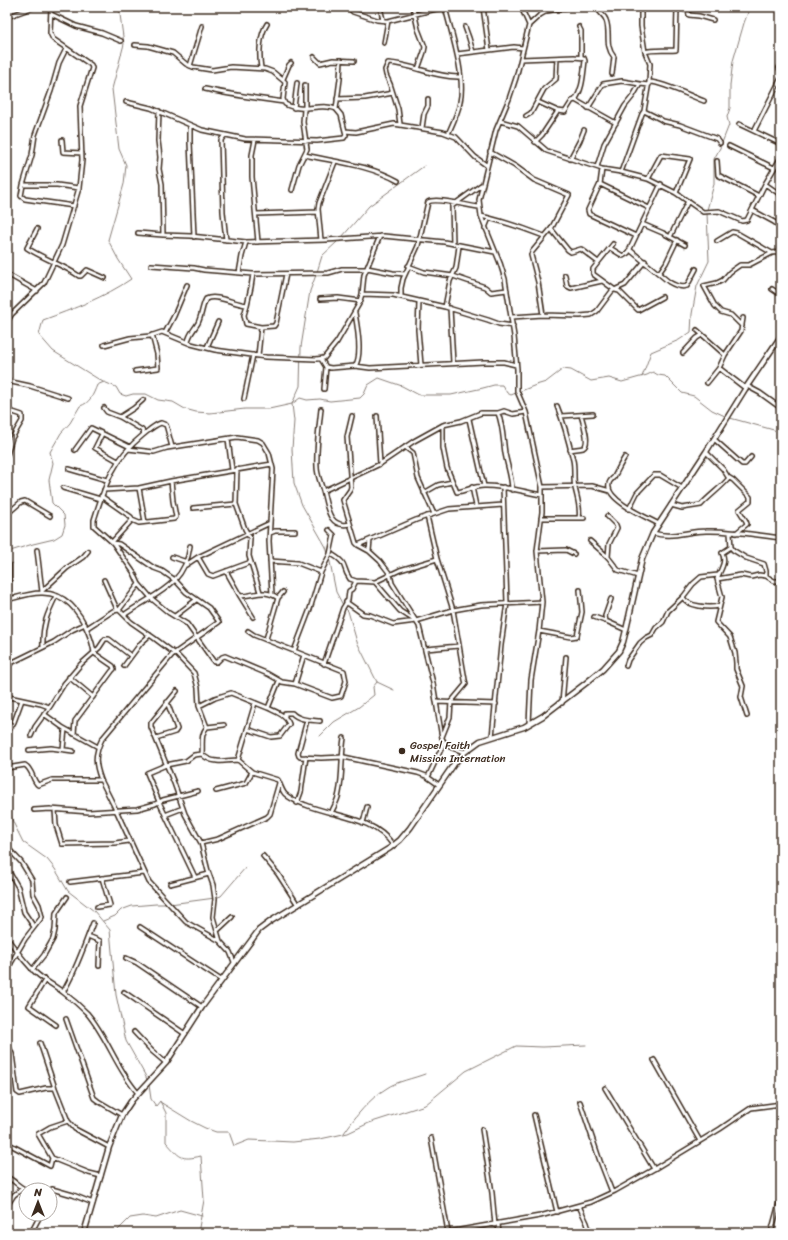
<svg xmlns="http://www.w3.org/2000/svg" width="788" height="1240" font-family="Sriracha,sans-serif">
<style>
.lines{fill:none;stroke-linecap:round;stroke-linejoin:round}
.stream{stroke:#887e77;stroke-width:1}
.street-casing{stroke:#3b2a1e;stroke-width:6}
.secondary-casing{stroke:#3b2a1e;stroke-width:7}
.street{stroke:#fff;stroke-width:3}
.secondary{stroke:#fff;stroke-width:4}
.poi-dot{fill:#3b2a1e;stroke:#fff;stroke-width:1.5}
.labels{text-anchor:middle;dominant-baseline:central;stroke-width:3;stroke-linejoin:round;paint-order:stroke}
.poi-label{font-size:11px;fill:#3b2a1e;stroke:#fff;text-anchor:start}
</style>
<rect width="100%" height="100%" fill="#fff"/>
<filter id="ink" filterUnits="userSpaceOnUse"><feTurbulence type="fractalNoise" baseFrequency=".025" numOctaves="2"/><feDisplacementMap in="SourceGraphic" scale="8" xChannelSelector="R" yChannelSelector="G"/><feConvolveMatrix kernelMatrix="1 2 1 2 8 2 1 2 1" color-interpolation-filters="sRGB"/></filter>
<g filter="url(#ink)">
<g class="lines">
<!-- stream -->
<path class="stream" d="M707,210L714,184V159L720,148L729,125L727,117L730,108V85L733,61L744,23L750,7
M342,237L369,206L424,166
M317,272L322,256L338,241
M316,275L310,291L301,347L300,386L292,404L294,421L292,449L294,483L302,505L326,547L328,554
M642,377L651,352L679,340L691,332L692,314L697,286L709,261L707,213
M103,382L53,351L39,335L43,320C73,309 105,297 131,279L118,259L108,240L124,184L126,165L119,149L112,89L124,44L119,7
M730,418L781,432
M781,508V513
M7,552L33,544L54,539L62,534L65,525L64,515L52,503L49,480L53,463L50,452L61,433L70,423L80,406C90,403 93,395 97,385L104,382L116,387L120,394L126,396L133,394H146L158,400L173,402L185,409L196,412L210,413L245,409H269L292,404L300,398L307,400L320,399L330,401L360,398L364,394L368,385L379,378L402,386L419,395H451L483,388L494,385H502L507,393L511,395L536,385L546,382L563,369L571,370L591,381L609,378L622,382L647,375L653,372L658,375L665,376L682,393L694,396L712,410L727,417
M329,557L336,592L343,605
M345,608L348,611L357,642L377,682L394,690
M320,736L334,722L359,707L374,695L373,687L377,682
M7,804L13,822L23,842L47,859L55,869L68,891L94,911L110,930L116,995L126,1041L145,1075L148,1082
M170,904L215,898L221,896L246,867
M103,921L115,916L121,910L132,906L156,904H167
M776,960L781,956
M149,1085L151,1099L156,1106L160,1101L166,1113V1142C180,1157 180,1161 201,1156L204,1200L198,1233
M160,1102L191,1121L205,1128L216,1132H229L234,1146L249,1140L293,1142L320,1139L348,1133L369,1123L425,1105L466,1071L516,1046L543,1047L586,1045
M344,1133C355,1117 370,1098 387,1088C395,1082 415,1078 425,1074
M115,1233L130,1218L143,1216L156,1218L180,1210L202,1216"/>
<!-- street casing -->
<g class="street-casing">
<path id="street" d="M348,7L353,12L377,20L388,21L444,7
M380,7L383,20
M413,7L418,29L425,47L424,52L418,69
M445,7C451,32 466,76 460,102C458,113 453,123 448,134
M483,7L489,50
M521,7L529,25
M598,7C598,13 604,14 606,20C611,33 604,45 614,57L612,74
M678,7L688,11L689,15L699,16L713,20
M51,14L76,26L102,33L121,41
M7,17L34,7
M465,27L469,38L473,52
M579,27L581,31V57
M384,43L388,21
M66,49L59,63L51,91L35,135L32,155L23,185L21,196L25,199L74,206
M645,52C652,49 668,51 676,50L677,7
M457,54L514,47L523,48
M314,57L320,63L333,60L354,61
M521,59L574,57L584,58L585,61C583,75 583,89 575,100L572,101L565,112L558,111L538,102
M781,65L779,68L781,72
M190,66L202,26
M261,68C259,55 259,36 267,24
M283,79L289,65L291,63
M649,82C660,81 693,97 704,101
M305,85V109
M205,89C231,95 257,98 284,102
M337,99L365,98L393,93
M575,100L616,123
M126,102L151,108L202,130L245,139L317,141L344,138L346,135L341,115L336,109C320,102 302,114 285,104L283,99L285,82L273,72L265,69L231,67L212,70L193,67L186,64L173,53L148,46L135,45
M294,108L297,83
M588,108L603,84L622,81L640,84
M336,109L340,79L341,60
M159,111L158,141L160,157L159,169L162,184L163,235L191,236L246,242L326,240L384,236L444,242L495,252
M644,111L660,119L663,121L680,125L717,139L720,143
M526,116L531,113L544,89L556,79L557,58
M500,121L518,126L547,151L602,169L621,172L648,179L676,193L703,212L719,211L742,221L747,220L765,184L781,157
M400,124L398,109L390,84L386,75L385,70L388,63C412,64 436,78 460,77
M739,124L781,144
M190,125V142L194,237
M422,128L424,114L428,106V99
M345,131L356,132L394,124L443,132L456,137L475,157L486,165
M754,131L781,78
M225,135L221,140L223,212L226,240
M62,140L63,152L82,153
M255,140L252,155V177L258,242
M535,142L542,135L558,111
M729,146L774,168
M490,152L515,166L534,180L569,195L551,229L532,252L531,255L538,282L543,315
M305,155C336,162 369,165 398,181
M570,159L580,140L584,130
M717,161L718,175L759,196
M597,167L604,144L625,106L633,96L640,84L649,85
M602,169L600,184L588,210L589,214L636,236
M621,172L642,114L644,111L649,82L650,64L645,52L641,26V7
M648,179L661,155L690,159
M600,184L649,208
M765,184L781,195
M23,185H57L79,188
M292,190L299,165L307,149L303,122L304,109
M676,193L690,159
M752,210L774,222L781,227
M256,214L318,212
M481,216L489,218L485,228
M489,218C508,223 526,229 544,236
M642,224L663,233L685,245
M37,229L27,248C44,259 63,265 79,276H81L87,270L105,278
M551,229L568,250L571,252L581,249L598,262
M138,233L163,235
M670,237L688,201
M321,240L318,209L319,203L335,162
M717,241L732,232L737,233L772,253
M453,244L452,206L481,185
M613,244L593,269V274L615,290L619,291L638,310L662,297
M610,248L623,256L628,253L661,184
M630,250L669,282C674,285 681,288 687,286L696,269
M151,265L194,268L204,270L253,274L328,273L342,269H367
M408,266L424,272L453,276L485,287L491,292L507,290
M367,268L393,273L405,274
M239,273L242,256L246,242
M659,273L666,263L677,240
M7,274L37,291
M565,275L567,286L571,288L602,281
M772,289L781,295
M362,294L393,295L445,307L488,320L499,324L513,326
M401,297V288L403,279L418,246L428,202C436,197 468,206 479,207
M320,299L338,298L361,301
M419,302L418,330L421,365
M247,305L251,287L253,274
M445,307L450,281L456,268L459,246
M450,308L453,363
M512,317L543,315L580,316L591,315L597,311L612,291L625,285L645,261
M7,322L12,314L44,283L62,245L79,188L82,160L80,106L92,68L91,65L53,39L50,33L51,7
M742,326L731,315L721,312L715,306L704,286L717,283L723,280L730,272L740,265H749L772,253L781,252
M261,327L274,326L276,323L286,274
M697,330L725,355
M165,333L174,316L187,285
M188,342C189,334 194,330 198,323C202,315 202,306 206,299C216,294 235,304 247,305L244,315L246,324L261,327L258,356
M104,345L130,338L150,336L162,332L191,344L215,350L266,357L316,359L324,358L337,342L359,304L362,294L364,275L380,236
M207,347L218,322
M683,353L697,338L702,335
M321,359L326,367L331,368L355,366L370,368L484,362H504L516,365
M355,366C363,356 357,325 355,313
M719,368L745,388
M135,371L158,368L157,354L152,335
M7,381L30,386L68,398
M707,383L719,368L725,355L741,331L743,318
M747,386L760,393L778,406
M324,389L326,367
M244,399L253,355
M557,406C564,423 569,442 573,460C575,468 573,480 575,488C577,497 581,508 579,518
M104,408L107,412L120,417L142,430L144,434
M321,409C319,428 316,448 317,467C317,475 321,483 323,491C327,505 328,529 350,524
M7,410L22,415V421L12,438L7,455
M498,413C503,426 503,439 505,453C507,465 512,477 512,490
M352,416L347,437L351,487L350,490L343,500L356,543L358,545L369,551L380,561L390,574L392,583L419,626L433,683L442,738C446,748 455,749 465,752
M377,416L380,464
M561,416L593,414
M120,417L134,408L143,400
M469,419L484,486
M443,425V448L447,468L457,492C466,491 474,486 484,486C502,485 524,492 542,495
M102,434L95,448L118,461
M228,439L232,470
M714,439L742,464H745L751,457
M172,447L167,428L166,425L161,423C154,425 148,431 143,435C113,459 105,485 94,520V526L113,543L134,573L139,584L152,599L169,613L187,624L214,662H217L222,657L225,656L268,674L282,682L295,684L332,698L341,696L346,681L344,671L254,635L248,631
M405,447L413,453L418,478L434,514
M128,449L154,452L167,448L237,437L258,440L263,443L269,453L273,469L269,541L272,594
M75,450L91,428L130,447
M570,450C574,449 579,449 583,448C591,444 583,423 581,415
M706,452L723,469L728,477L733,480L750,497V501L739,510L746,521L747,524L736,533
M625,457C621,463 618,470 614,477C612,479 609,481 609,484C605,500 648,518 659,524
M69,469L107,480
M237,469L236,504L245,529L250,538L249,556L260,592
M472,487L476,506
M542,487L592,486L610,491
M63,488L100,499
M139,488L171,481L272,464
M104,490L139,488L145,522
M323,491L380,464L414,441L443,425L461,421L481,413H498L504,411L513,414L526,412
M424,493L438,485L452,482
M101,496L131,517L132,520L139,523L174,519L176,517L173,501L171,481
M671,505L682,508L701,505C710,495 721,488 729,478
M193,508L236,504
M629,509L637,493L654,475H660L682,488
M7,514L21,502L25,501L50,516
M427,516L437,559L453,610L465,680L466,684L451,702L450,717L442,737
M607,516L616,525L617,528L609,544L608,557
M541,518H584
M270,533L275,531H295
M653,533C671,539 687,531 706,531C731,530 756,535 781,538
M730,533L731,547L722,553C727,562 720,570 717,579L722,597L716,622L730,637L735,653L736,663V669L743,686L741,697L747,716
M590,541L608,557L618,570L638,576
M112,542L132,520
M358,545L416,520L449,509L503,505
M731,547L733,550L746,558L764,564L766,571V576L774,581H781
M37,550L42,592
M369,551L370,540
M537,551L566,550L574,554
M333,555C349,565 341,566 350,579L356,581
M172,557L187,562
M198,557L270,523
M270,561L298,563L321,572
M9,565V593L12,598
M186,565L198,557L208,574L213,576L251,562
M226,571L240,596C255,596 263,588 278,598L283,592
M717,579L741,575L751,577L759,575L766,576
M104,580L117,609
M375,582L400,611L414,620
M42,591L67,568L83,557L88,551
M240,596L253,617
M683,597C687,607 710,608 719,606
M611,599L605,616L606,621L626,630
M7,600C18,597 30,593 41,593C65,592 80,612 88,632C91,639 93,645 94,653L113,666L114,669L112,671L75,721L74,734
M346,602L363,614L370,615L393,624L416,621L453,610L481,605L542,602
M119,610L131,622L154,638L174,653
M124,615C153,594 185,587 190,546
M175,616L196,600
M594,617L605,621
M87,628L113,611L119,610L139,584
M539,631L571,637L577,636L582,612L580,590
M266,639L278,598
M43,647C42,626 47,614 56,596
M426,649L459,646
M294,651L310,609L321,572L330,554L334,535L329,530
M175,653L194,673L198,688L199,706L207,727L224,725
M324,664L343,608L348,600L349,591L352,589L356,581L375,582L400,570L437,559
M7,665L54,642L72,630L85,624
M124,666L141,643L150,635
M626,666L628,660L640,643L646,638L652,635L656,628L663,622L668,611L683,597L693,584L701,577L718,575
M69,677L93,697
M295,684L304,655
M177,691L151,723V727L174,783L185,814L201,843L208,871L213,885L215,899L213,917L220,941
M9,697L41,704L49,707
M436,702L496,704
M562,703L566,657
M199,706L215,698L231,693L268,708L279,681
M44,714L62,727L98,747
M285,716V713H292C298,720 310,720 320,721
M307,720L298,753L299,756L300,757L321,758L344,757L418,773L426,776L439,785
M529,724L531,680L539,631L542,602L537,551L542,512V487L526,412L517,391V369L514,336L505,279L500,263L481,216L479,200L496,130L509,99L516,78L529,25L540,15L547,11L569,7
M247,729L271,737L280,736L289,724C286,715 276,712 268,708
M7,734L14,722L22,700
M31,736L35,727L51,705L64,684L81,664L99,648L105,639H109L131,656
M492,737L501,645L507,603L503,487
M156,738L175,732L177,729L167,702
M63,749L65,729
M29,750L51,748L73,751
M202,754C203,745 200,734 207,727
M238,760L255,703
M7,768L25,765C33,770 32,780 38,785L52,780H101L117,812L149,882L186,922L220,941L230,952L234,962
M428,777L444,743
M101,780C95,764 94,755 102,739L172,655L219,622L209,608L186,592L175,580L162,571L154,568L119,544L113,543
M216,791L246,783L252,772
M297,803L301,792L306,757
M34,810L50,809L89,812L137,809L155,804L163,800L198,791
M55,810L56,825L62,844L115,843L129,841
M331,813C334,807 338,800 339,793C343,775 341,756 344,738
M165,815L183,808
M363,823L367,807
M201,843L218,839L267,817L270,814L279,783
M7,847L21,862L32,880L33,894L39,905L42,917L25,939L7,970
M263,856L278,874L298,905
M8,870L18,887L24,912L34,927
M195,877L160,804L147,773L166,765L186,761L194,755L202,754C210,764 227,761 238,760L252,772L278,780C280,784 282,791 285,794C291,800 298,802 306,805C335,817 374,817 393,845
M70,882L144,873
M170,884L209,874
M97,907L110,905L102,878
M140,927L221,980
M217,931L232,917
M88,936L100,941L99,966
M7,938C16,950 25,963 36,973C45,981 55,986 64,993C72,999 80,1006 87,1013C107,1036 117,1070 138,1093
M126,958L137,963L202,1007
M32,970L44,955L53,939L55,930L56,913L67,897
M45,980L29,1006L56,1025
M63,992C76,971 84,946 93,923
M124,992L185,1034
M66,1019L94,1098L98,1101L122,1115
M134,1032L152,1051L166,1063
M7,1042L12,1054L17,1092L20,1094L46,1088H55
M40,1043L55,1088L68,1121L75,1129L109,1147
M654,1060L700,1141
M7,1073L15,1079
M605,1088L654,1169
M580,1102L600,1161L612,1192
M534,1115L557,1212
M7,1121L9,1128L7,1137
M482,1129L492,1193L495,1225
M431,1138L448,1232
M7,1143L50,1166L52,1158L38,1134L50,1127L68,1121
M52,1158L89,1173L101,1176
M7,1177C15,1181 20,1188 27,1190
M50,1191L52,1189L73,1195L93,1203
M7,1206L14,1195L22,1189
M579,1206L587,1223L590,1233
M498,1224L499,1233
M7,1225L8,1233
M31,1233L41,1214
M443,1233L540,1216L591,1202L615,1191L654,1169L720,1129L751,1108L781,1104
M771,1233L781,1196"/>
</g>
<!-- secondary casing -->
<g class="secondary-casing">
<path id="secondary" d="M84,1233L109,1147L122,1115L132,1100L166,1063L202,1007L259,930L271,921L390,848L400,840L410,828L454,764L465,752L480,741L524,727L543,716L586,683L603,669L619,651L623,642L626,630L642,559L653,533L706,452L747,386L781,336"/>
</g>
<!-- street -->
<use href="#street" class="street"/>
<!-- secondary -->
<use href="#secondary" class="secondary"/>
</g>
</g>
<!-- markers -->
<circle class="poi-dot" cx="402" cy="751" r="4"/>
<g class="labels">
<!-- poi labels -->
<g class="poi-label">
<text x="410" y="745">Gospel Faith<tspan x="410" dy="13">Mission Internation</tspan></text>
</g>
</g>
<!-- margin -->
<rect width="788" height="1240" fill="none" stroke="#fff" stroke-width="24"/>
<rect x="12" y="12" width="764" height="1216" fill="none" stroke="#3b2a1e" stroke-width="1.5" filter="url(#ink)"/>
<!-- north arrow -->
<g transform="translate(38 1202)"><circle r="19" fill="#ffffff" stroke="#b1aaa5"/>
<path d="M0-3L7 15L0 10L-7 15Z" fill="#3b2a1e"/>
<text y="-6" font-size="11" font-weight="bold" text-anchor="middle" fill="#3b2a1e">N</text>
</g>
</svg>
